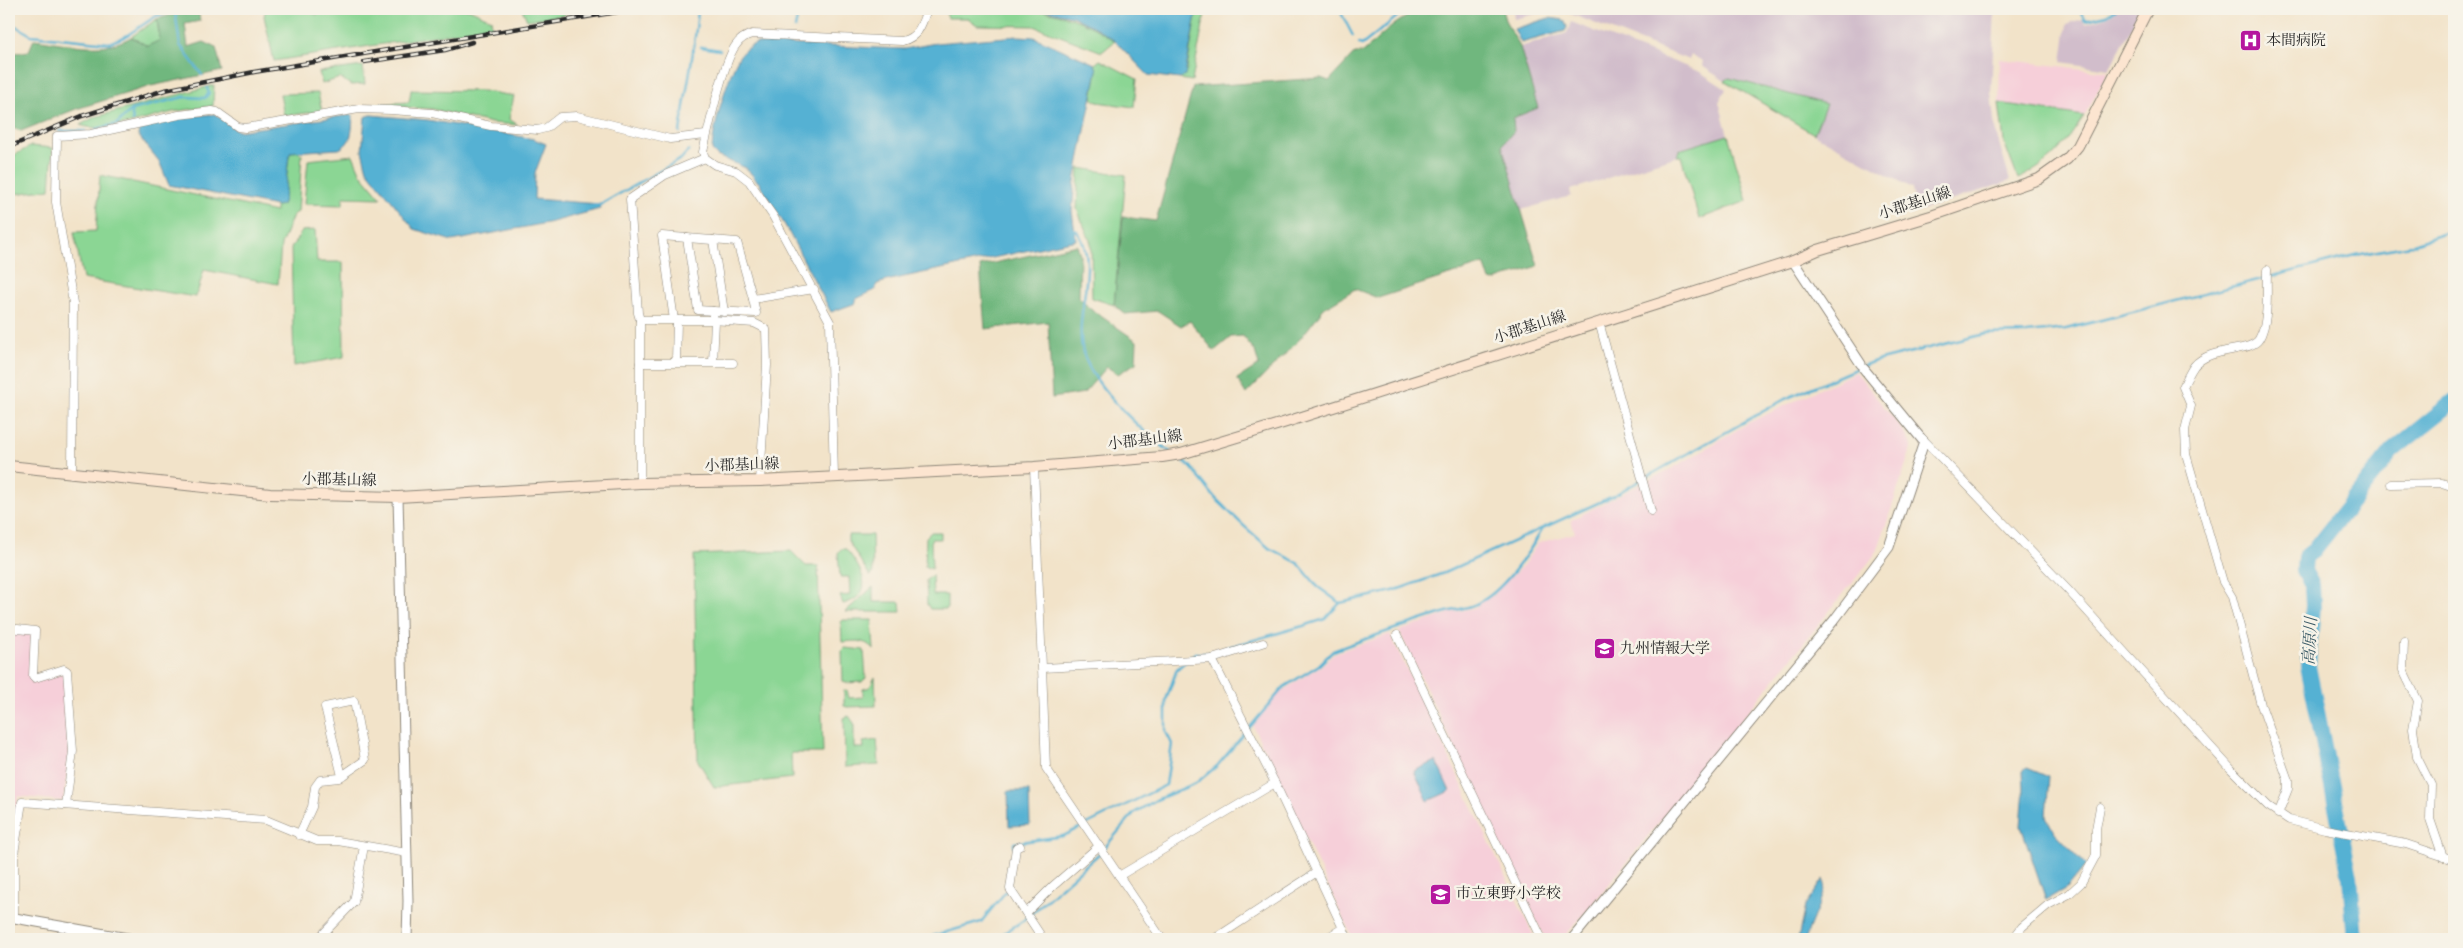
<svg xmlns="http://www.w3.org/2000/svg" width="2463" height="948" font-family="Vollkorn,'Noto Serif JP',serif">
  <rect width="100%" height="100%" fill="#f7f3e8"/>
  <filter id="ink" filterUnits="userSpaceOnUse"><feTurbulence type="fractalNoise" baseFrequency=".02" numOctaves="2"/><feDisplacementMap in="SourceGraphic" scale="10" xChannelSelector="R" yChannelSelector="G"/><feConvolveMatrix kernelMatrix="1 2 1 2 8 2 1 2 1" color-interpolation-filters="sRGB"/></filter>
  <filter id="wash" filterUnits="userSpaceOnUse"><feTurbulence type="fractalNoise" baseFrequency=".0096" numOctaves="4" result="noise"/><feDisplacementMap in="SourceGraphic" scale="20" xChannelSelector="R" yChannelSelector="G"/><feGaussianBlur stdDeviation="1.12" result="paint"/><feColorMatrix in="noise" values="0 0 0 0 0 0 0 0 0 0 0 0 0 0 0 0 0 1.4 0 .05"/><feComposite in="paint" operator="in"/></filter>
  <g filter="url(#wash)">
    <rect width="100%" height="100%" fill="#f2e3c9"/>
    <g fill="#f6cfd9">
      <path d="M2000 59 2108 72 2084 116 1999 103Z"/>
      <path d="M1856 372 1904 432 1912 446 1877 552 1592 905 1562 939H1545L1399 631 1450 613 1474 608 1494 595 1524 564 1538 543 1575 533 1571 520 1680 464 1750 422Z"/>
      <path d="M9 630H13L16 633H32L30 678 34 682 65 672 70 751 63 801 18 796 10 853 9 907Z"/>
      <path d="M1390 634 1446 751 1535 939H1353L1253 726 1282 691 1321 666 1335 653Z"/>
    </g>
    <g fill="#d1bdcb">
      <path d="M1513 9H1995L1991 93 1995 129 2010 181 1923 210 1915 205 1912 188 1814 134 1826 104 1730 78 1725 81 1702 66 1703 61 1691 55 1689 60 1563 11 1552 10 1514 19Z"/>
      <path d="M2119 9H2142L2109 69 2062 62 2067 24 2082 19 2086 23 2107 17Z"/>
      <path d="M1571 22 1700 72 1726 89 1719 102 1728 135 1679 150 1677 156 1570 190 1571 196 1521 210 1502 144 1514 131 1513 118 1538 108 1520 47 1567 33Z"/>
    </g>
    <g fill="#8bd694" stroke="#5b8060">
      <path d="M266 9H303L317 15 319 9H469L491 19 492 27 274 61 264 16Z"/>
      <path d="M522 9H565V15L527 20Z"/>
      <path d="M944 9C1011 9 1057 0 1115 41L1102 52 1034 26 977 25 968 18H948Z"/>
      <path d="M1197 9H1206L1192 81 1180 79 1187 69Z"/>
      <path d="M157 19 160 41 147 46 131 37Z"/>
      <path d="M1100 60 1137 79 1134 107 1097 102 1092 98 1097 70 1095 64Z"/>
      <path d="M363 66 365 84 351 85 340 78 322 84 319 72Z"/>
      <path d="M1729 78 1826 104 1814 134 1725 81Z"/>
      <path d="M214 85 213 106C201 108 190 109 178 111 152 116 105 135 80 125L95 117Z"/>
      <path d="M411 90 484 91 514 96 509 119 518 125 491 123 432 109 370 105 409 102Z"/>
      <path d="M318 93 322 111 284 116 280 94Z"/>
      <path d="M1999 103 2084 116C2065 145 2050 164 2018 179L2004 142Z"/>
      <path d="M1728 135 1747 201 1699 219 1681 156H1677L1679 150Z"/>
      <path d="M31 146 53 148 50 189 15 194 11 211 9 210V158Z"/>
      <path d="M291 151H297L302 155 298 212 293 215 281 245 278 284 204 270 196 297 83 279 74 232 96 231 100 175 276 212V206L282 205 284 199 289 156Z"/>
      <path d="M353 155 361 174 381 198 343 197V205L304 204 308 160Z"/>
      <path d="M1079 168 1126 175 1114 305 1092 298 1091 243 1077 209Z"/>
      <path d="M315 230 317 262H343L344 357 294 366 291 248 302 231Z"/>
      <path d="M931 532H941V539H931L932 569 925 567 926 537Z"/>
      <path d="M848 535H872L873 574 870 576 848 541Z"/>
      <path d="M841 549H846C860 567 879 594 843 604L840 596 850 595 849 577H840L838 553Z"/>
      <path d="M791 551 806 566H818L823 753H791L792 778 714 787 698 761 694 555Z"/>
      <path d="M932 575 933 595H947V609H930L927 604 926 580Z"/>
      <path d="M873 587V602H900L901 612H845Z"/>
      <path d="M843 620H872L874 650C865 639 856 641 842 642L841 622Z"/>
      <path d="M845 648 864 650 866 678 862 682 845 683 843 681 842 651Z"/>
      <path d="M875 677 876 706 847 707 844 706V691L847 690 849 698 863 697V689L870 687Z"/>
      <path d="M849 716 854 723V748H864L863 742 877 740 879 765 845 767 844 718Z"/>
    </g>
    <g fill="#70b77e" stroke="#4e7154">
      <path d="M192 9H198L200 21 185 24 188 47 204 42 216 48 222 71 151 86 76 109 21 131 9 127V78L15 53 29 51 34 39C65 43 103 54 131 37L148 46 160 40 157 19Z"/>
      <path d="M1427 9H1502L1505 20 1520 47 1538 108 1513 118 1514 131 1502 145 1538 266 1494 281 1490 280 1484 264 1378 298 1355 289 1324 308 1300 339 1246 394 1237 379 1259 365 1255 351 1243 336 1231 337 1214 351 1190 321 1181 326 1158 311 1125 314 1114 305 1123 217 1156 221 1193 87 1321 78 1329 81 1355 53H1362C1382 35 1400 15 1427 9Z"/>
      <path d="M1077 245 1080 254 1079 297 1089 308 1137 341 1136 363 1118 374 1107 367 1084 393 1052 398 1048 322 985 329 980 266Z"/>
    </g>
    <g fill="#55b1d3" stroke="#406e7f">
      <path d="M1041 9H1197L1185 75 1180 79 1148 75 1115 41 1098 29 1072 16Z"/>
      <path d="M1549 18 1564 20 1567 27 1565 31 1521 43 1514 29Z"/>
      <path d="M1018 36 1034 37 1095 64 1097 70 1075 181 1072 211 1076 240 890 280 877 284 875 290 856 299V303L831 312 786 227 760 184 746 168 717 156 712 151C712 130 728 75 739 57 743 50 750 46 757 43L904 49 936 43Z"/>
      <path d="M215 114 238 131 350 115 353 116C352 129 353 143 339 149L291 152 289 156 284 199 282 205 276 206 169 185 159 161 138 135 140 126 183 117Z"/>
      <path d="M371 115 428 120 534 139 546 144 535 173 534 199 600 204V209L552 222 452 241 414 229 367 170 362 151 365 117Z"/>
      <path d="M1436 761 1450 791 1428 801 1414 771Z"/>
      <path d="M2027 768 2049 777 2046 816 2053 830 2086 865 2068 887 2046 900 2021 826 2024 789 2023 771Z"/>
      <path d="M1008 791H1029L1030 825 1009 826Z"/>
      <path d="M1824 879C1829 889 1808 925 1806 939H1798L1805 906Z"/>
    </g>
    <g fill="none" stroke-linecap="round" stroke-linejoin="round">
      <g stroke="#55b1d3" stroke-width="2.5">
        <path d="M1339 9 1353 36"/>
        <path d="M2079 9 2085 20 2107 15 2116 9"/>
        <path d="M175 11 180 45 202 75"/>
        <path d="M9 22 31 35 109 43 126 36 156 16 183 9"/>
        <path d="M795 28 799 9"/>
        <path d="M1359 44 1362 45 1403 12 1415 9"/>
        <path d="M701 47 720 50"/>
        <path d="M133 121 131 110 184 97 205 98 209 93 207 88"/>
        <path d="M96 129 117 124 131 110"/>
        <path d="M59 131H85"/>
        <path d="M680 132C686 90 695 50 698 9"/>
        <path d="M598 206 681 159 689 150"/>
        <path d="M1073 230 1077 231C1102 266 1071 316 1084 355 1095 389 1142 431 1170 452"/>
        <path d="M1179 458 1191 467 1215 498 1244 526 1269 548 1298 563 1318 587 1340 603"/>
        <path d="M1191 657 1195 653 1214 654 1229 647 1303 626 1325 619 1340 603 1393 591 1444 573 1611 497 1785 399 1872 362 1985 334 2027 333 2066 329 2356 255 2411 245 2454 230"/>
        <path d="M1014 847V843L1063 836 1166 785 1172 744 1166 732V700L1177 669 1185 662"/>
        <path d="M933 936 981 922 1007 890"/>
        <path d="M995 939 1024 920 1101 852 1134 813 1156 800 1196 783 1217 766 1284 687 1319 665 1333 651C1369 637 1406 625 1443 613 1453 610 1466 609 1476 604 1502 593 1528 554 1542 530"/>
      </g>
      <path stroke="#55b1d3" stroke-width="16" d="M2355 939 2350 877 2308 666 2313 606 2312 585 2304 571 2305 557 2314 550 2392 451 2454 401"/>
    </g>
  </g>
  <g filter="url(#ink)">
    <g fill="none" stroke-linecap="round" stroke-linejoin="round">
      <defs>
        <g id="minor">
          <path d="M687 238 698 310 713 311"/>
          <path d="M713 240 724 312"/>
          <path d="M2267 270C2266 291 2270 320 2259 339 2251 353 2211 346 2194 366 2190 372 2186 380 2183 387L2191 406 2185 430 2186 454 2223 582 2232 597 2261 705 2288 780V789L2278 814"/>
          <path d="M640 320H713V311L756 313 753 299 814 289"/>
          <path d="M674 320 662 236 737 242 753 299"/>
          <path d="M713 320 754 323 766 329 767 365 760 481"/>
          <path d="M1599 322 1651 511"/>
          <path d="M676 362 677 320"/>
          <path d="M713 362 715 321"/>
          <path d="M640 363H733"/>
          <path d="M1922 438 2067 589 2231 769 2268 806 2289 820 2325 829 2406 844 2454 860"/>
          <path d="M1034 467 1046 768 1162 939"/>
          <path d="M72 474 73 303 56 202 57 136 91 134 179 115 212 111 217 112 238 127 245 128 359 109 391 110 432 113 491 126 538 130 546 128 560 117 577 116 670 139 706 135"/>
          <path d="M834 477 830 322 773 216 749 181 736 171 715 165 705 158 703 152C708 130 724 60 736 45 740 39 745 36 752 34L902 41C919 37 922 24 927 9"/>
          <path d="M640 483V320L638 313 630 199 665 175 705 158"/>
          <path d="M2391 484 2442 483 2454 487"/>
          <path d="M9 628 35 631 33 676 35 678 64 669 67 671 73 751 66 805"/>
          <path d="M1397 635 1542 939"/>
          <path d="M2404 641 2403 670 2418 701 2413 729 2417 757 2431 785 2430 819 2443 857"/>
          <path d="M1212 659 1275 783 1348 939"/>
          <path d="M1043 668 1212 659 1263 643"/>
          <path d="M299 835 312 807 315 787 320 780 339 778 365 760 354 701 325 707 342 776"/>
          <path d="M1020 846 1016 848 1010 889 1043 939"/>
          <path d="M1119 876 1275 783"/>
          <path d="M1026 913 1053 886 1099 846"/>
          <path d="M14 917V854L22 802 266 820 317 841H338L407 853"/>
          <path d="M69 939 72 927"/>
          <path d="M318 939 354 902 364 846"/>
          <path d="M1214 939 1317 872"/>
          <path d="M1325 939 1343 928"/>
          <path d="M2013 939 2022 927 2048 905 2069 894 2081 883 2096 855V829L2100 807"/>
        </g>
        <g id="tertiary">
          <path d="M1793 261 1861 364"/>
          <path d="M398 497 408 901 407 939"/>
          <path d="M9 917 133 939"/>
          <path d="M1572 939 1835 619 1889 547 1924 442 1864 369"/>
        </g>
        <path id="secondary" d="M9 466 270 494 398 497 640 483 760 481 1034 467 1162 457 1181 454 1283 423 1793 261 1818 250 1934 215 2039 179 2067 159 2078 146 2148 9"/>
      </defs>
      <use href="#minor" stroke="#8e877a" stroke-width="9"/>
      <use href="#tertiary" stroke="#8e877a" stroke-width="11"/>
      <use href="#secondary" stroke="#8e877a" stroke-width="12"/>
      <use href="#minor" stroke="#fff" stroke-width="8"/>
      <use href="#tertiary" stroke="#fff" stroke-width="9"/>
      <use href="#secondary" stroke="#fce5d0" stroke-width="10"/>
      <defs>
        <g id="rail">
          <path d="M364 62 445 50 472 42"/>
          <path d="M9 147 82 116 165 90 254 72 635 9"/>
        </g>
      </defs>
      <use href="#rail" stroke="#2b2b2b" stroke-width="4.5"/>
      <use href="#rail" stroke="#f7f3e8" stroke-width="2.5" stroke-dasharray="8" stroke-linecap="butt"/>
    </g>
  </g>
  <defs>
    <symbol id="hospital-square" viewBox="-11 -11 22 22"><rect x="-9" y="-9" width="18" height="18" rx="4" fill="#b5179e" stroke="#f7f3e8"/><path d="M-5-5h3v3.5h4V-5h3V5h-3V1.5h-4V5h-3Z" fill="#fff"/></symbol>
    <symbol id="school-square" viewBox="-11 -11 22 22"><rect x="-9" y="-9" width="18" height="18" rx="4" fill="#b5179e" stroke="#f7f3e8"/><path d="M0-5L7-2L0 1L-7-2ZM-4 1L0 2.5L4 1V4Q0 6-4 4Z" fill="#fff"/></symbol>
  </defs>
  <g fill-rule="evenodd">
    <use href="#hospital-square" x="2238" y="28" width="25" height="25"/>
    <use href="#school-square" x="1592" y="636" width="25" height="25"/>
    <use href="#school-square" x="1428" y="882" width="25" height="25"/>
  </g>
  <g text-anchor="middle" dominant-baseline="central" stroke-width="5" stroke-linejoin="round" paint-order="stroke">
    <g font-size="15" fill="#2b2b2b" stroke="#f7f3e8" text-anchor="start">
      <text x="2266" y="41">本間病院</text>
      <text x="1620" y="649">九州情報大学</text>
      <text x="1456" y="894">市立東野小学校</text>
    </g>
    <g font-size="15" fill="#2b2b2b" stroke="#f7f3e8">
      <text transform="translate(1915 204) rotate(-18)">小郡基山線</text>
      <text transform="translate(1530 328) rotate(-18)">小郡基山線</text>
      <text transform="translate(1145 441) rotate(-7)">小郡基山線</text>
      <text transform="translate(742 466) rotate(-2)">小郡基山線</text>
      <text transform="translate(339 481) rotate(1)">小郡基山線</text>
    </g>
    <g font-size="16" font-style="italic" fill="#3a5a66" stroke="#f7f3e8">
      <text transform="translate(2311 641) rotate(-87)">高原川</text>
    </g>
  </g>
  <rect width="2463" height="948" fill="none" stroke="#f7f3e8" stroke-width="30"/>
</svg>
